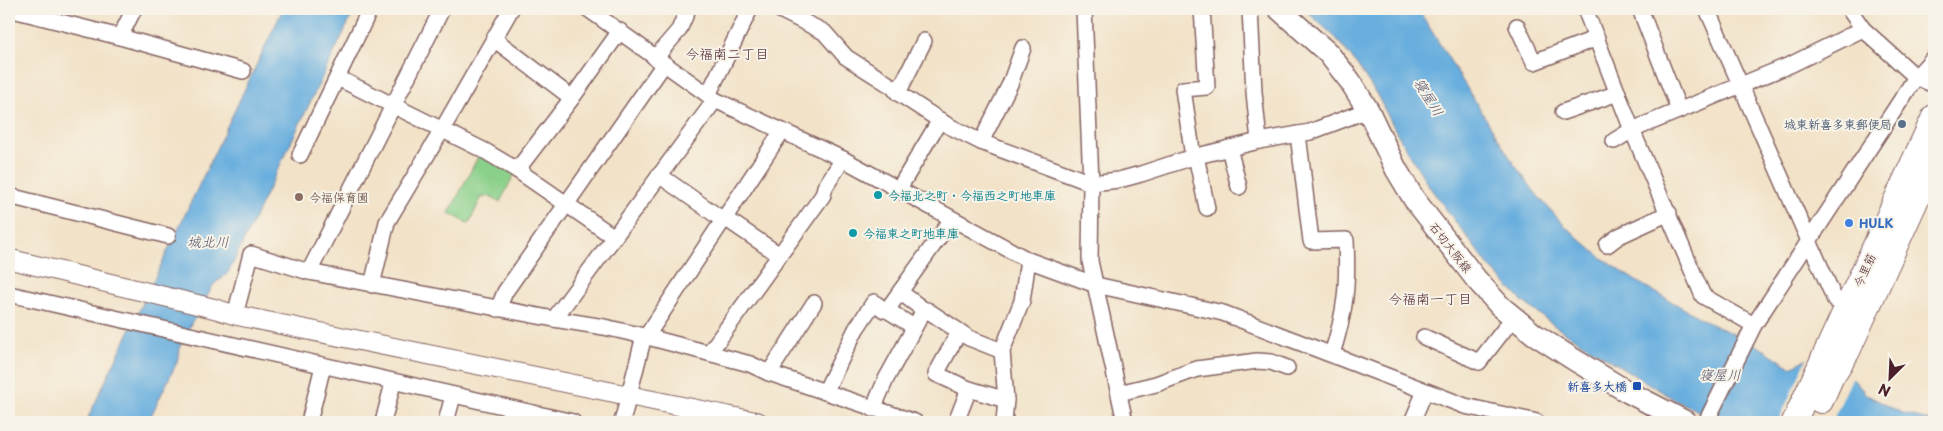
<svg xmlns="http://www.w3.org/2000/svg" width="1943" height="431" font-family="'Playpen Sans','Klee One',sans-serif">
  <rect width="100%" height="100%" fill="#f7f3e8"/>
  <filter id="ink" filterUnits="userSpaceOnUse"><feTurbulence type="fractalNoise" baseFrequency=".02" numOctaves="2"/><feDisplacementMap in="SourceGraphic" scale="10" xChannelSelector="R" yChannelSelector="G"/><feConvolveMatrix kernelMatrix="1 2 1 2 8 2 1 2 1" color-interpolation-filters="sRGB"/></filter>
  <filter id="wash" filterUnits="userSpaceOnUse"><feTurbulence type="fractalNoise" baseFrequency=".0096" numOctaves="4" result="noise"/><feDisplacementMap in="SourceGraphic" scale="20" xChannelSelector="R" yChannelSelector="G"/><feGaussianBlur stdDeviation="1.12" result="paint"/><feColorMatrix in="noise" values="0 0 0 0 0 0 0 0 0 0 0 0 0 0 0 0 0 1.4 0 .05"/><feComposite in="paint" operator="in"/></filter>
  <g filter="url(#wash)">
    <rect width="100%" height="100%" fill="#f2e2c7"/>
    <path fill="#8bd08a" stroke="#6a785a" d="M480 153 515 173 500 202 490 196 481 198 469 224 449 213Z"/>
    <g fill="#68aede" stroke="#596684">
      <path d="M283 9H355L233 263 228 273 213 285 197 316 192 322 181 344 177 362 148 422H86Z"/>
      <path d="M1304 9H1418L1514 164 1537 195 1566 227 1599 256 1636 281 1709 323 1753 343 1791 367 1809 358 1851 377 1867 395 1900 412 1934 422H1721L1677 401 1556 327 1521 300 1488 265 1428 185 1398 135 1377 95 1358 66 1336 38Z"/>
    </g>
    <path fill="#f2e2c7" d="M1811 355 1853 376 1832 422H1778L1808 356Z"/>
  </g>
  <g filter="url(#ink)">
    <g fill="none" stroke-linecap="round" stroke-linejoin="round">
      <defs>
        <g id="minor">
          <path d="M9 9 120 37 243 71"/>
          <path d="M588 9 715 100 843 159 1028 260 1096 285 1223 313 1465 406 1537 422"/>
          <path d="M778 9 824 32 846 57 893 87 898 93 947 125 981 142 1091 183 1119 180 1141 174 1193 157 1259 141 1310 132 1368 110"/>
          <path d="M1084 9 1091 183 1090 261 1125 422"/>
          <path d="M1250 9 1254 92 1259 141"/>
          <path d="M1585 9 1632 130 1703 296 1754 325"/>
          <path d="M1640 9 1679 110"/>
          <path d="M1707 9 1835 300"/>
          <path d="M1849 9 1863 29 1916 77 1934 85"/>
          <path d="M1517 26 1534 62 1597 38"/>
          <path d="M120 37 134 9"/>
          <path d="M494 39 572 98"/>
          <path d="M655 58 679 30 688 9"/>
          <path d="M338 78 485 151 517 170 614 237"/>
          <path d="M898 93 924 41"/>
          <path d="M708 95 750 9"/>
          <path d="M1563 112 1618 93"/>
          <path d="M1298 134 1311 241 1346 240C1348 286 1346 310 1332 354"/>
          <path d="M1614 141 1632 130 1792 64 1863 29"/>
          <path d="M981 142 1010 84 1023 48"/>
          <path d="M1229 148 1239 187"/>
          <path d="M300 155 370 9"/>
          <path d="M1196 156 1207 208"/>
          <path d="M1193 157 1183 89 1207 87 1202 9"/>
          <path d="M517 170 572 98 620 31"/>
          <path d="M659 175 723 220"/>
          <path d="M898 190 940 120"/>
          <path d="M9 196 168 236"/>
          <path d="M725 218 778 254"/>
          <path d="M1607 245 1619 236 1669 213"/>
          <path d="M309 272 442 9"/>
          <path d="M372 285 387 222 442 130 511 9"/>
          <path d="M900 292 924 310H927L969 338 1002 351"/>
          <path d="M9 294 573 422"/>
          <path d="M498 309 505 292 664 64"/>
          <path d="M887 310 914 327"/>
          <path d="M235 315 251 254 309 272 554 319 604 327 644 336 750 364 769 373 915 422"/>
          <path d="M554 319 715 100"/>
          <path d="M959 332 936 374 969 389 1006 400"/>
          <path d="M646 337 782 131"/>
          <path d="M1424 337 1479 362 1513 318"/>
          <path d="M709 353 823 195 825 187 843 159"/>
          <path d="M769 373 814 303"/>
          <path d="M825 392 856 329 874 302 884 310H887L952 219"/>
          <path d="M1119 393 1156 384 1197 369 1257 361 1271 362 1287 368"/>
          <path d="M873 409 886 379 924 310"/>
          <path d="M309 422 323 366"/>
          <path d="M383 422 393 383"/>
          <path d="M446 422 453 396"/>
          <path d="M622 422 644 336"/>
          <path d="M956 422 969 389"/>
          <path d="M1004 422 1006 400 1002 351 1022 301 1028 260"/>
          <path d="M1412 422 1425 391"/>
          <path d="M1706 422 1754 325 1916 77 1934 57"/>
        </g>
        <path id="tertiary" d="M9 259 216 309 235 315 758 422"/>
        <path id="secondary" d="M1279 9 1328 53 1350 81 1368 110 1396 169 1414 199 1476 279 1500 306 1534 334 1573 359 1628 392 1686 422"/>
        <g id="primary">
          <path d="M1821 401 1831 378 1848 351 1934 161"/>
          <path d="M1794 422 1934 117"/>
        </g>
      </defs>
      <use href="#minor" stroke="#856362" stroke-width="18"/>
      <use href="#tertiary" stroke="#856362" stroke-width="21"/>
      <use href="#secondary" stroke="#856362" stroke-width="24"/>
      <use href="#primary" stroke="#856362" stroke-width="26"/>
      <use href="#minor" stroke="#fff" stroke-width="15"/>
      <use href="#tertiary" stroke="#fff" stroke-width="19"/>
      <use href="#secondary" stroke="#fff" stroke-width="21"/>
      <use href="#primary" stroke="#fff" stroke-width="24"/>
    </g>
  </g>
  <circle fill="#5c6f8a" stroke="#f7f3e8" stroke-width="2" cx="1902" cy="124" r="5"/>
  <g fill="#0f9aa8" stroke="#f7f3e8" stroke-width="2">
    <circle cx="878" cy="195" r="5"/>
    <circle cx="853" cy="233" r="5"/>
  </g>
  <circle fill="#8d6e63" stroke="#f7f3e8" stroke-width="2" cx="299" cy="197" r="5"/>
  <circle fill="#3f7fe0" stroke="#f7f3e8" stroke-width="2" cx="1849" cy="223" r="5"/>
  <rect fill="#1a4fb4" stroke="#f7f3e8" stroke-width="2" x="1632" y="381" width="10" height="10" rx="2.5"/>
  <g text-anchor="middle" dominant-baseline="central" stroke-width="4" stroke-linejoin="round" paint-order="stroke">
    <g font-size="12" font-weight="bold" fill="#4e5e75" stroke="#f7f3e8" text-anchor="end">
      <text x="1892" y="124">城東新喜多東郵便局</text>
    </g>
    <g font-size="12" font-weight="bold" fill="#0d838f" stroke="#f7f3e8" text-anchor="start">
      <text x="888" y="195">今福北之町・今福西之町地車庫</text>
      <text x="863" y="233">今福東之町地車庫</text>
    </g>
    <g font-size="12" font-weight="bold" fill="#785e54" stroke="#f7f3e8" text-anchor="start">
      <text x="309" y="197">今福保育園</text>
    </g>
    <g font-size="12" font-weight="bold" fill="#366cbe" stroke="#f7f3e8" text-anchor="start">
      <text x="1859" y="223">HULK</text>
    </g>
    <g font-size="12" fill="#4a1f2b" stroke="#f7f3e8">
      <text transform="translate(1451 247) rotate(52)">石切大阪線</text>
      <text transform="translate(1864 270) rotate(-65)">今里筋</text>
    </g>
    <g font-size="12" font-weight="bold" fill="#164399" stroke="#f7f3e8" text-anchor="end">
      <text x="1627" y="386">新喜多大橋</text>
    </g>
    <g font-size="14" fill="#4a1f2b" stroke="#f7f3e8">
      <text x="727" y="53">今福南二丁目</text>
      <text x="1430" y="298">今福南一丁目</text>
    </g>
    <g font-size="14" font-style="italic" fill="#54516a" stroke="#f7f3e8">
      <text transform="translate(1429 97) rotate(58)">寝屋川</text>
      <text x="208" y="241">城北川</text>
      <text x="1720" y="374">寝屋川</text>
    </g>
  </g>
  <rect width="1943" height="431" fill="none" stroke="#f7f3e8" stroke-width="30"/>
  <g transform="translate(1890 378) rotate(204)" stroke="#f7f3e8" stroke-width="4" paint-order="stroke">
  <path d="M0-4L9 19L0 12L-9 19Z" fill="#4a1f2b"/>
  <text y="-8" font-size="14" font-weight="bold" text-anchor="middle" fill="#4a1f2b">N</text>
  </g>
</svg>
